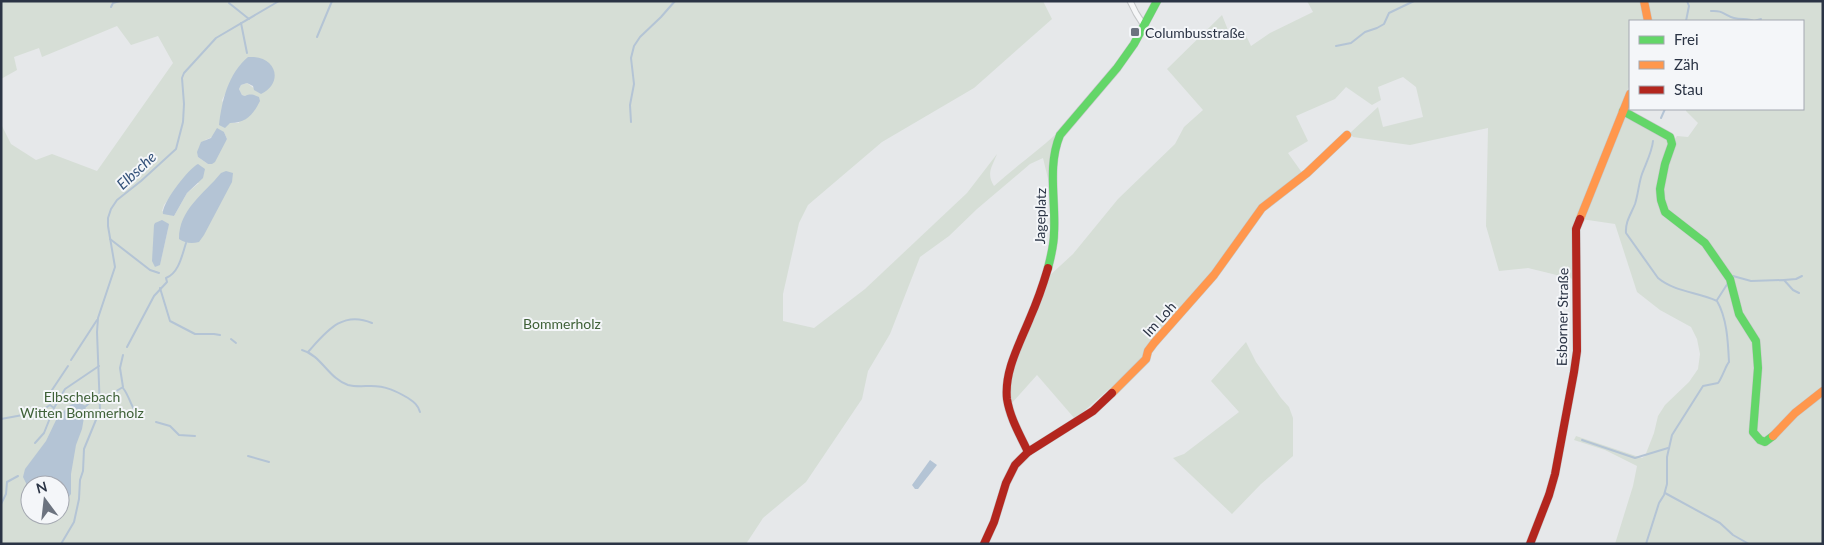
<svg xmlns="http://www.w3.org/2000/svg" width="1824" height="545" font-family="Lato,sans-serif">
  <rect width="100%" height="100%" fill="#e6e8ea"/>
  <g fill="#d6ded6" fill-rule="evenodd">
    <path d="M1 1H1043L1052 19 974 88 882 142 808 205 799 223 783 294V321L814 328 865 289 967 193 997 154C992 167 986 173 994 186 1014 168 1035 153 1055 135L1052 152 1051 214 1049 183 1043 158 1030 164 977 209 949 236 920 257 890 334 868 371 862 399 806 482 763 518 746 544H1V124L11 144 36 160 52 154 97 171 173 63 158 36 131 45 117 26 42 57 39 48 14 57 17 70 1 79ZM241 64 261 94 247 83 241 85 239 89 242 95 245 96 239 123H230L222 100ZM224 132 227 139 208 164 198 157 205 140ZM182 181 199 183 187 193 174 216 162 211 164 205ZM154 225 168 229 160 264 155 267ZM30 485H60V515H30Z"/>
    <path d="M1307 1H1641L1644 21H1630V84L1573 229V279L1528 268 1499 271 1486 226 1488 128 1410 145 1353 137 1350 133 1378 107 1383 127 1423 117 1416 87 1403 77 1378 87 1381 100 1372 105 1346 87 1335 99 1296 116 1308 141 1288 153 1303 174 1280 190 1142 360 1075 419 1037 375 1011 404V374L1048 277 1073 254 1118 199 1175 144 1184 127 1203 110 1167 69 1222 15 1230 35 1243 29 1251 46 1270 33 1313 12Z"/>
    <path d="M1647 1H1823V544H1615L1633 486 1637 466 1605 450 1574 440 1576 436 1642 458 1645 456 1654 433 1658 416 1665 405 1689 382 1698 369 1700 354 1697 339 1691 327 1660 310 1637 292 1615 224 1581 219 1625 114 1657 130 1670 145 1677 136 1688 137 1698 123 1686 111V109H1803V21H1650V13Z"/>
    <path d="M1246 342 1256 362 1281 398 1289 407 1293 418V456L1261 484 1232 514 1173 458 1184 454 1239 412 1211 381Z"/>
  </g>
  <g fill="#b4c4d5">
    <path d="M248 57C277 55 284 83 261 94L254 90 253 86 247 83 241 85 239 89 242 95 245 96C251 93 254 95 259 97L260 101C253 115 246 123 230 123L225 128 219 125C222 100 228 74 248 57Z"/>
    <path d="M217 128 224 132 227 139 215 162 212 164H208L198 157 197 152 201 142 211 138Z"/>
    <path d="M198 164 205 169 203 178 187 193 174 216 163 214C161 204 189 168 198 164Z"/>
    <path d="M226 171 233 173 232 182 204 235 199 242C191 244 185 243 179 239 179 209 204 194 221 173Z"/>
    <path d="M162 220 169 224 168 229 160 265 155 267 152 261 154 225 155 223Z"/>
    <path d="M78 402 86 406 82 429 76 445 71 474V494L68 498 60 503V485H30V491L23 477 25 469 46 441 57 418 70 405Z"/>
    <path d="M930 460 937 465 918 489H915L912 485Z"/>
  </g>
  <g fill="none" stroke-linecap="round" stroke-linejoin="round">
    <g stroke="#b4c4d5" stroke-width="2">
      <path d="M229 3 249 19"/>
      <path d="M111 7 113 3 120 1"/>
      <path d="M1711 11C1723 10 1724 15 1734 18 1741 20 1748 18 1754 21L1761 19"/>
      <path d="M1686 21 1689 6 1687 1"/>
      <path d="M241 23 247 53"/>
      <path d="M317 37 332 1"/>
      <path d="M1336 46 1351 43 1365 32 1377 28 1384 24 1389 13 1414 1"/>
      <path d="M1661 118 1665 109"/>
      <path d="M631 122 630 105 634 84 631 58 634 46 640 37 661 17 675 1"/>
      <path d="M110 239 150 270 159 273"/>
      <path d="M1733 276 1751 281 1784 280 1793 290 1799 293"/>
      <path d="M1784 280 1796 279 1802 276"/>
      <path d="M160 288 170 321 195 334H214L220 335"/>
      <path d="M1717 300 1728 283"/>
      <path d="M231 339 236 343"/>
      <path d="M127 347 154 296 167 282 166 278C179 273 182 255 186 243"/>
      <path d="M302 350C321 355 329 379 348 385 356 387 364 386 371 386 386 386 396 391 408 398 414 402 418 405 420 412"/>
      <path d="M308 352C326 332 342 310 372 323"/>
      <path d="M71 360 97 320"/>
      <path d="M123 388C131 398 131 412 143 418"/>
      <path d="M50 399 52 390 68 366"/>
      <path d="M100 401 123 387 120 368 123 355"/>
      <path d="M86 406 99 394"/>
      <path d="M1 419 39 412 50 405 54 408 65 389 99 366"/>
      <path d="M156 422 170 426 179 435 195 436"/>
      <path d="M1582 440 1635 458 1668 448"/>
      <path d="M35 443 44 433 54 408"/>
      <path d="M248 456 269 462"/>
      <path d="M1665 493 1720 523 1733 535 1749 544"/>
      <path d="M1 504 6 494 7 482 18 476"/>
      <path d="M61 544 74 522 79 499 80 480 83 471 84 449 100 410 97 332 98 318 115 267 108 226V218L111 209 117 200 141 181 176 149 183 122 184 104 182 78 184 73 216 38 279 1"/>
      <path d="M1646 544 1659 503 1664 495 1667 484V457L1672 435 1703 386 1718 383C1722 378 1726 365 1729 362 1728 342 1727 318 1717 301 1697 292 1675 292 1658 278L1626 233C1625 222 1631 214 1635 204 1638 195 1639 182 1642 174 1646 163 1652 152 1653 141"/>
    </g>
    <defs>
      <path id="street" d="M1130 1 1136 13 1143 24"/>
      <g id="fast">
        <path d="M1623 111 1670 137 1672 144 1665 164 1660 189 1661 200 1665 212 1705 243 1730 279 1739 314 1756 341 1758 368 1753 432 1760 440 1765 442 1773 436"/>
        <path d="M1048 268C1051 256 1054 245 1054 233 1056 200 1047 166 1060 135L1117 68 1134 44 1157 1"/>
      </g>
      <g id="slow">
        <path d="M1644 1 1648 21"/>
        <path d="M1580 219 1630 94"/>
        <path d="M1112 393 1146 359 1148 351 1154 343 1214 275 1262 208 1307 173 1347 135"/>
        <path d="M1773 436 1795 413 1823 391"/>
      </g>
      <g id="jam">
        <path d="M1028 452C1020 435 1010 418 1007 399 1004 371 1020 343 1030 318 1037 302 1043 285 1048 268"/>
        <path d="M984 544 994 522 1006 483 1015 465 1028 452 1093 411 1112 393"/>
        <path d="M1530 544 1549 495 1555 474 1574 372 1577 351 1576 229 1580 219"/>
      </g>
    </defs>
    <use href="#street" stroke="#c4c6c8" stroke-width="7"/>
    <use href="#fast" stroke="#c4c6c8" stroke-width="9"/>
    <use href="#slow" stroke="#c4c6c8" stroke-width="9"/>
    <use href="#jam" stroke="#c4c6c8" stroke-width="9"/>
    <use href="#street" stroke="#f5f6f7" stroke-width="5"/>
    <use href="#fast" stroke="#63d668" stroke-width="8"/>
    <use href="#slow" stroke="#ff974d" stroke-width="8"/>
    <use href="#jam" stroke="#b3261e" stroke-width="8"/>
  </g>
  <rect fill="#6c737f" stroke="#f4f6f9" stroke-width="2" x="1130" y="27" width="10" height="10" rx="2.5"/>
  <g text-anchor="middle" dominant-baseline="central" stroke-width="4" stroke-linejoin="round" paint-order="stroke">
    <g font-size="14" fill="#2b3445" stroke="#f4f6f9" text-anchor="start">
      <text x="1145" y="32">Columbusstraße</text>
    </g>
    <g font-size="14" fill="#2b3445" stroke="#f4f6f9">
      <text transform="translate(1040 216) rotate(-89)">Jageplatz</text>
      <text transform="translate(1562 317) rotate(-89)">Esborner Straße</text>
      <text transform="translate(1159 319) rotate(-48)">Im Loh</text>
    </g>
    <g font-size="14" fill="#3f6138" stroke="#f4f6f9">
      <text x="562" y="323">Bommerholz</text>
      <text x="82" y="396">Elbschebach<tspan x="82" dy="16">Witten Bommerholz</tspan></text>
    </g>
    <g font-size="15" font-style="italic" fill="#34527a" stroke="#f4f6f9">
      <text transform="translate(136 170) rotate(-43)">Elbsche</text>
    </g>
  </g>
  <rect width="1824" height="545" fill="none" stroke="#2b3445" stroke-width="5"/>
  <rect x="1629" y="20" width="175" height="90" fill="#f4f6f9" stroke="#a4a8b1"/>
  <rect x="1639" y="36" width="25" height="8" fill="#63d668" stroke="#a4a8b1"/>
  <text x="1674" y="45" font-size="15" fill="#2b3445">Frei</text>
  <rect x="1639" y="61" width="25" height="8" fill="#ff974d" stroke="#a4a8b1"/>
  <text x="1674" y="70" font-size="15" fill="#2b3445">Zäh</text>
  <rect x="1639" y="86" width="25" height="8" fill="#b3261e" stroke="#a4a8b1"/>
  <text x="1674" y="95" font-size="15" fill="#2b3445">Stau</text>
  <g transform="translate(45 500) rotate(345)"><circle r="24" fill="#f4f6f9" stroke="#a4a8b1"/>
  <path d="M0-4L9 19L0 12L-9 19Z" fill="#6c737f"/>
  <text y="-8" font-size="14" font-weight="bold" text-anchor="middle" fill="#2b3445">N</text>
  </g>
</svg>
